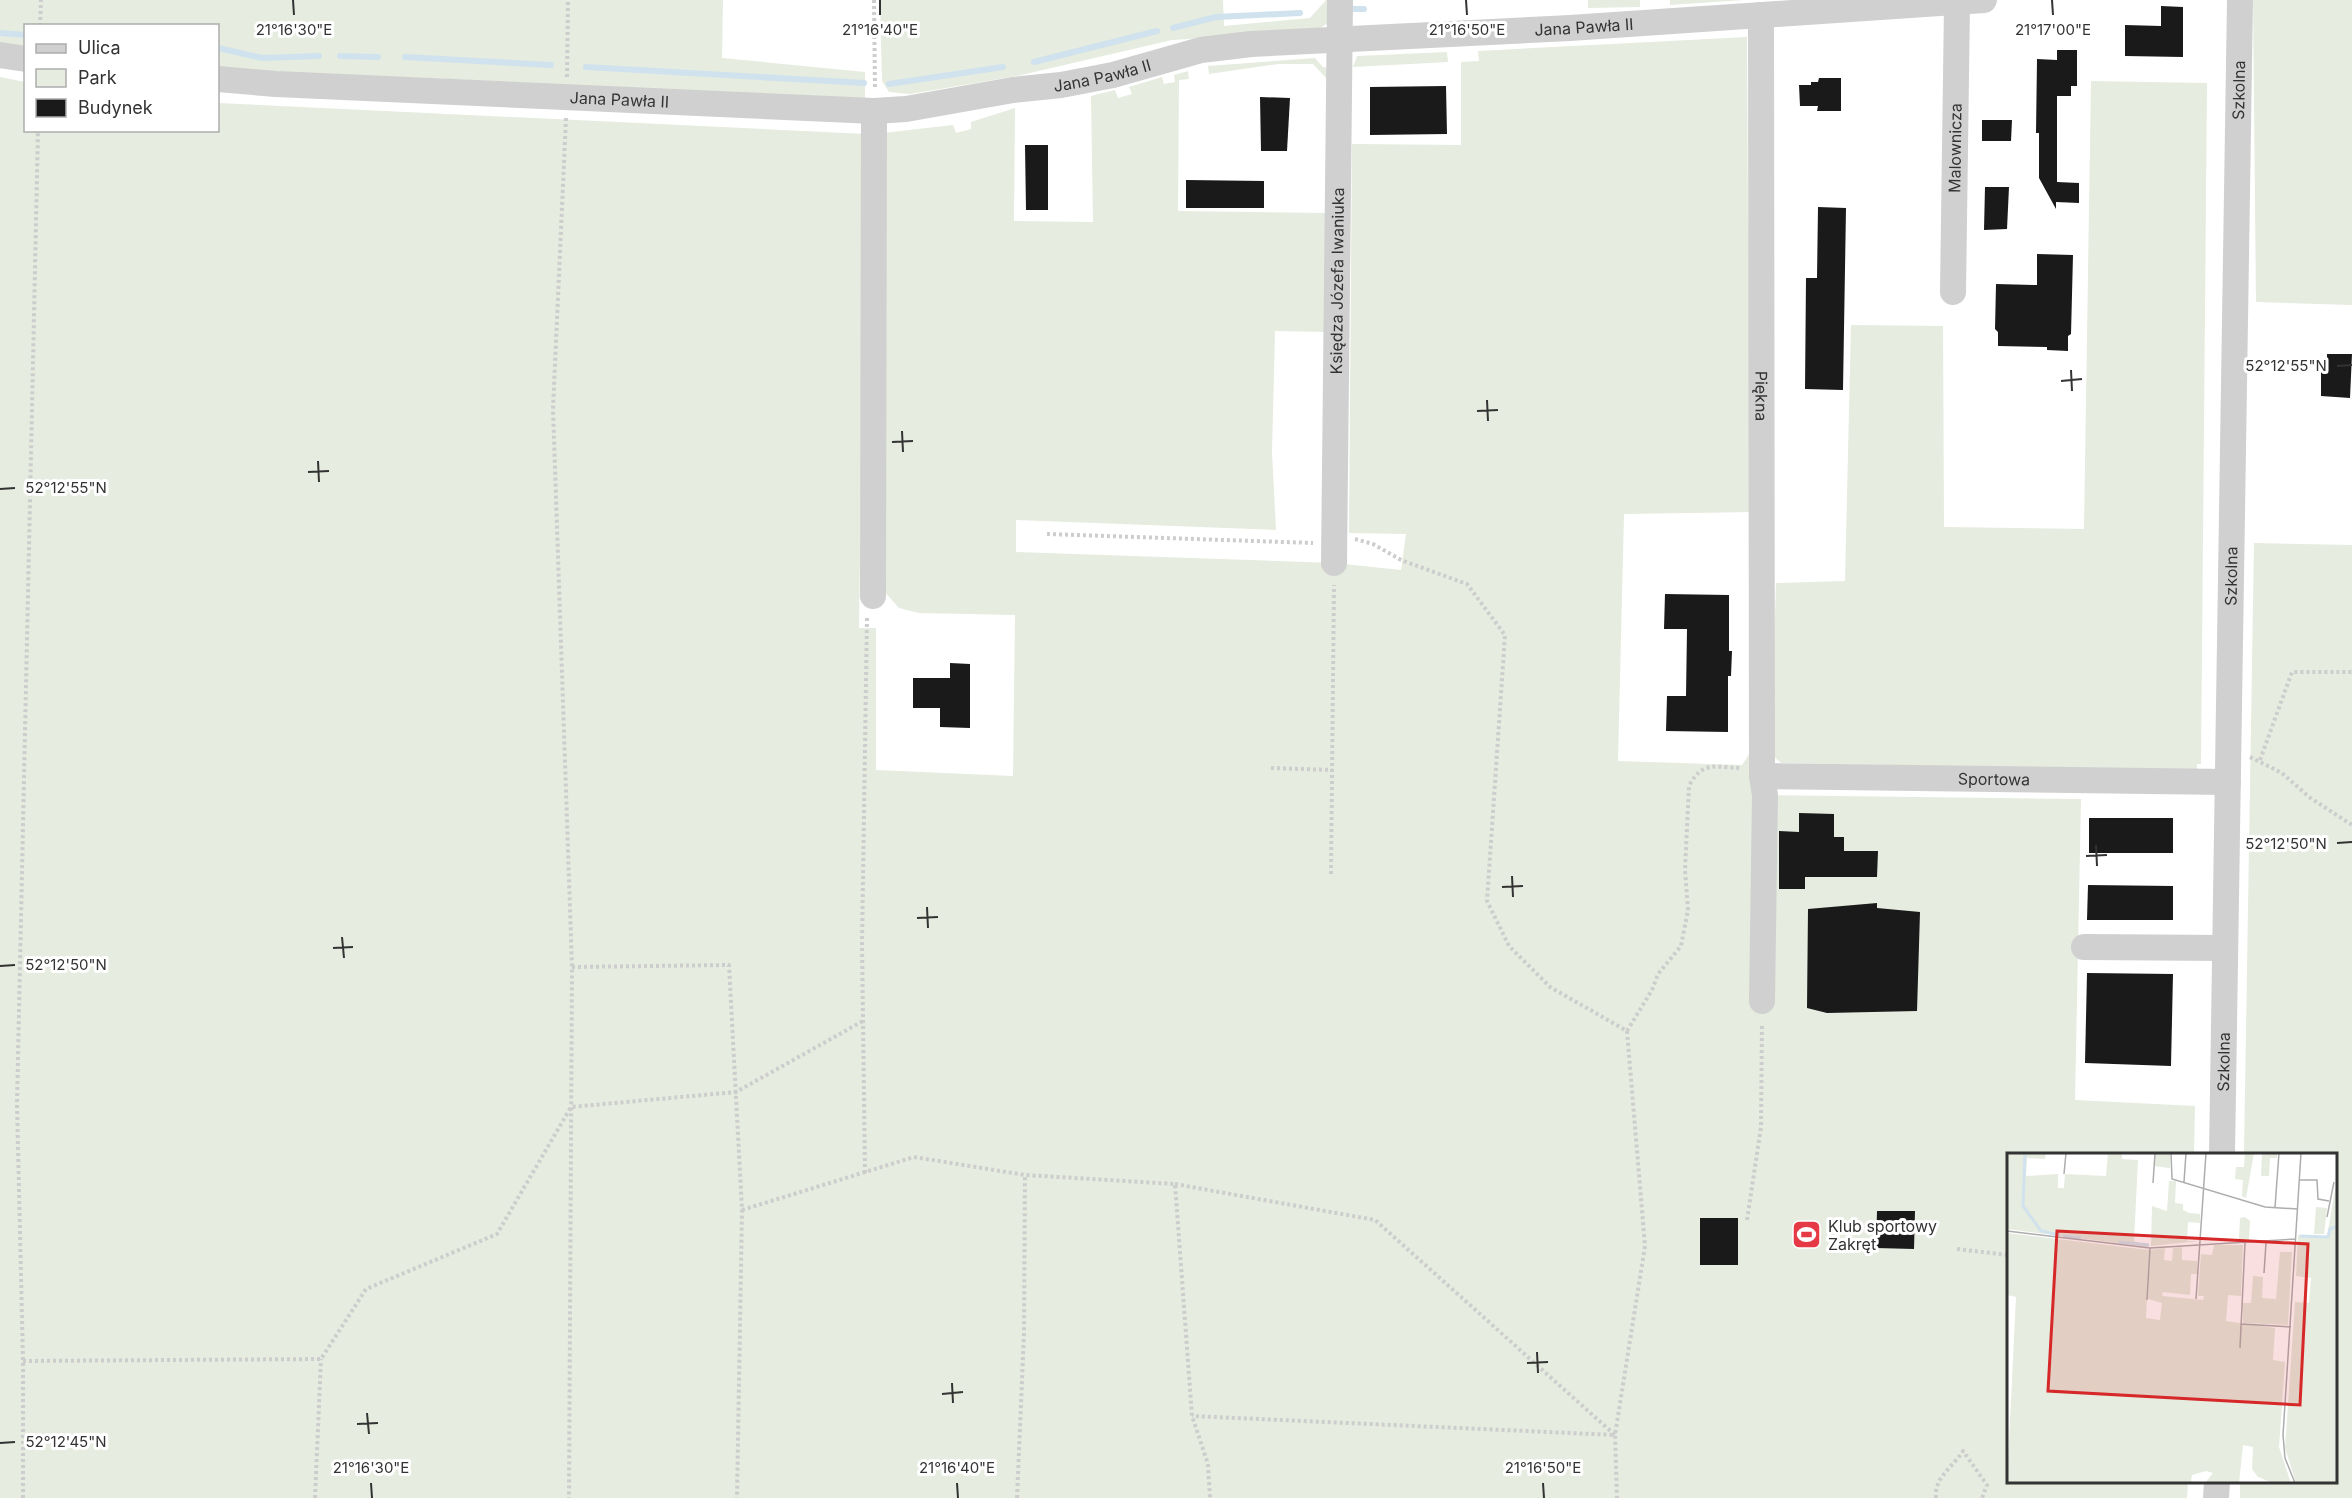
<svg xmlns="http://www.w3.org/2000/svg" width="2352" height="1498" font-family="Inter,sans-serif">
  <rect width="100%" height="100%" fill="#fff"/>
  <g fill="#e6ecdf">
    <path d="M0 0H723L722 58 865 72V100L429 78 218 70V26H26L25 48 0 44Z"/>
    <path d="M880 0H1223L1224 26 1310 18 1326 0H1329L1328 23 1316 31 1172 40 1017 76 910 94 889 92 882 81Z"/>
    <path d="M1588 0H1640V7L1588 8Z"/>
    <path d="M1670 0H1744L1670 5Z"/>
    <path d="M2253 0H2352V305L2256 302Z"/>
    <path d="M1747 37 1748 226 1755 267V512L1624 514 1618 761 1742 765 1750 753 1755 795 2081 799 2075 1100 2195 1106 2194 1154H2008V1482H2188L2187 1498H0V77L25 82 26 130H218V103L866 134 859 628H876V770L1013 776 1015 615 919 613 899 608 882 589 883 133 953 125 956 133 971 129V122L1015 108 1014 221 1093 222 1091 96 1115 90 1118 98 1132 94 1129 87 1162 77 1164 84 1175 82 1174 75 1188 71 1189 79 1179 80 1178 211 1326 213V332L1275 331 1272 452 1276 530 1016 520V552L1334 563 1401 570 1406 534 1349 533 1352 144 1461 145V62L1479 61 1478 51Z"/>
    <path d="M1447 52 1448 62 1353 67 1357 56Z"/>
    <path d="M1315 58 1323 67 1328 68 1327 79 1313 64H1278L1209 74 1208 66Z"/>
    <path d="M2091 81 2207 83 2201 764H2197V771L1781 763 1771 754 1776 583 1845 581 1851 325 1943 326 1944 527 2084 529Z"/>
    <path d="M2254 543 2352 545V1498H2240V1482H2336V1154H2244Z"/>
  </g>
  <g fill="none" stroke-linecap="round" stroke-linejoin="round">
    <g stroke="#cfe2ee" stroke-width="6">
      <path d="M1354 9H1364"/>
      <path d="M1173 28 1216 17 1300 13"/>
      <path d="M0 33 26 35"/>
      <path d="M218 48 262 58 319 56"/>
      <path d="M340 56 378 57"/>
      <path d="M405 57 551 65"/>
      <path d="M1034 62 1157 31"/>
      <path d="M586 67 864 83"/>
      <path d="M889 84 1003 67"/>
    </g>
  </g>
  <g fill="#1a1a1a">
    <path d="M2161 6 2183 7V57L2125 56V25L2161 26Z"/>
    <path d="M2057 50H2077V86H2071V96H2057V182L2079 183V203L2056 202V209L2039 178V133H2036L2037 59 2057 60Z"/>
    <path d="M1819 78H1841V111H1817L1818 106H1800L1799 85H1811V82H1818Z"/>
    <path d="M1446 86 1447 134 1370 135V87Z"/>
    <path d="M1260 97 1290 98 1287 151H1261Z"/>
    <path d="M1982 120H2012L2011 141H1982Z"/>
    <path d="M1025 145H1048V210H1026Z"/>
    <path d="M1186 180 1264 181V208H1186Z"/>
    <path d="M1985 187H2009L2007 229 1984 230Z"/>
    <path d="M1818 207 1846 208 1843 390 1805 389 1806 278H1817Z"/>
    <path d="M2037 254 2073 255 2071 334 2068 336V351L2047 350V347L1998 346V332L1995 329 1996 284 2037 285Z"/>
    <path d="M2327 354H2352L2350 398 2321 396V361H2327Z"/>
    <path d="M1665 594 1729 595V651H1732L1731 676H1728V732L1666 731 1667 696H1686L1687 629H1664Z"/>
    <path d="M950 663 970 664V728L940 727V708H913V678H950Z"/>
    <path d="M1799 813 1834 814V837H1844V851H1878L1877 877H1805V889H1779V831L1799 832Z"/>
    <rect x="2089" y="818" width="84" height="35"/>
    <path d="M2088 885 2173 886V920H2087Z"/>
    <path d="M1877 903V908L1920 912 1917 1011 1827 1013 1807 1008 1808 909Z"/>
    <path d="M2087 973 2173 974 2171 1066 2085 1063Z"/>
    <path d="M1877 1211H1915L1914 1249 1876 1248Z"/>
    <rect x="1700" y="1218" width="38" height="47"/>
  </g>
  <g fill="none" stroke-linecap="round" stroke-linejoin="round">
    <g stroke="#cdcdcd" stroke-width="4" stroke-dasharray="3 3" stroke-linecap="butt">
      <path d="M874 0 875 89"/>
      <path d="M40 26 41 0"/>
      <path d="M567 77 568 0"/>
      <path d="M566 118 553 409 572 967 569 1498"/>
      <path d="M1047 534 1313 543"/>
      <path d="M1355 539 1373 544 1401 560 1467 584 1505 635 1487 901 1509 946 1550 987 1627 1031 1645 1246 1615 1435 1617 1498"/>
      <path d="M2250 757 2282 773 2309 797 2352 825"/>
      <path d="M2260 760 2292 672H2352"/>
      <path d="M1271 768 1332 770"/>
      <path d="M1331 874 1334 585"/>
      <path d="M572 967 729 965 742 1210 737 1498"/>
      <path d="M1627 1031 1652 990 1658 974 1681 946 1688 910 1685 870 1689 786C1702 761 1714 767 1739 768"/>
      <path d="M865 1173 862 944 867 617"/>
      <path d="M1175 1184 1375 1220 1615 1435 1192 1416"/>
      <path d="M742 1210 914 1157 1025 1175 1175 1184 1192 1416 1208 1464 1210 1498"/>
      <path d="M1747 1220 1761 1127 1762 1023"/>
      <path d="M1957 1249 2008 1255"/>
      <path d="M23 1361 321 1359 366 1289 497 1234 571 1107 736 1092 863 1021"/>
      <path d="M23 1498V1361L17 1104 38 130"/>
      <path d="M315 1498 321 1359"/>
      <path d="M1017 1498 1024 1333 1025 1175"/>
      <path d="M1936 1498C1934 1477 1953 1467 1963 1451L1987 1485 1982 1498"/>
    </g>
    <g stroke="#d0d0d0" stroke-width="26">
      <path id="s1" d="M1761 15 1762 776 1765 795 1762 1001"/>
      <path d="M0 55 26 59"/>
      <path id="s2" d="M218 79 276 84 874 111 906 109 1013 90 1061 85 1113 75 1201 50 1251 44 1570 28 1984 0"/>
      <path id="s3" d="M1953 292 1957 4"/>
      <path id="s4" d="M1334 563 1340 0"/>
      <path d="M873 596 874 111"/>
      <path id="s5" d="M1762 776 2228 782"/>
      <path d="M2084 947 2225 948"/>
      <path id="s6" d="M2222 1154 2240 0"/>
      <path d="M2216 1498 2217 1482"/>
    </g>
  </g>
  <path fill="none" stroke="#333" stroke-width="2" d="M293 0 294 15M880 0V15M1466 0 1467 15M2052 0 2053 15M2337 366 2352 365M2071 370 2072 391M2061 381 2082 379M1487 400 1488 421M1477 411 1498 410M902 431 903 452M892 442 913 441M318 461 319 482M308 472 329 471M0 489 15 488M2337 843 2352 842M2096 845 2097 866M2086 856 2107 855M1512 876 1513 897M1502 887 1523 886M927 907 928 928M917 918 938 917M342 937 344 958M333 948 353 947M0 966 15 965M1537 1352 1538 1373M1527 1363 1548 1362M952 1383 953 1403M942 1394 963 1392M367 1413 369 1434M357 1424 378 1423M0 1443 15 1442M371 1483 372 1498M957 1483 958 1498M1543 1483 1544 1498"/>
  <defs>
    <symbol id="stadium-square" viewBox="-11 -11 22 22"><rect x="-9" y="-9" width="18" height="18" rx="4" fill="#e63946" stroke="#fff"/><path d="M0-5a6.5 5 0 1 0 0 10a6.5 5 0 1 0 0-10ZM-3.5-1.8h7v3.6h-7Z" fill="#fff"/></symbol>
  </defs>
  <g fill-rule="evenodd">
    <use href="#stadium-square" x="1790" y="1218" width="33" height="33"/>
  </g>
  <g text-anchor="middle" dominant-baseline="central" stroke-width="6" stroke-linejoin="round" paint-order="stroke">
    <g font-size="16" fill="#333" stroke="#fff">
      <text stroke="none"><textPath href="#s2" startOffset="1374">Jana Pawła II</textPath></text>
      <text stroke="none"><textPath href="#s2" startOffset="888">Jana Pawła II</textPath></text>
      <text stroke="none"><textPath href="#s6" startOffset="1064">Szkolna</textPath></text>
      <text stroke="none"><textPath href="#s2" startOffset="402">Jana Pawła II</textPath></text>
      <text stroke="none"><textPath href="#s3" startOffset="144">Malownicza</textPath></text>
      <text stroke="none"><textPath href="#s4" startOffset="282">Księdza Józefa Iwaniuka</textPath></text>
      <text stroke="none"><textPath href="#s1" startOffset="381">Piękna</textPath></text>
      <text stroke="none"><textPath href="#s6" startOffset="578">Szkolna</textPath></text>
      <text stroke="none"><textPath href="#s5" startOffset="232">Sportowa</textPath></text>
      <text stroke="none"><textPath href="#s6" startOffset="92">Szkolna</textPath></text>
    </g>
    <g font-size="16" fill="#333" stroke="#fff" text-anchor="start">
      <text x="1828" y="1226">Klub sportowy<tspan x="1828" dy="18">Zakręt</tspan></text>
    </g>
  </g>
  <g transform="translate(2007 1153)">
    <rect width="330" height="330" fill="#fff"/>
    <path d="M0 0H39L38 6 20 5 19 23 51 21V35H57L58 21 99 23 101 0H115V6L131 7 127 88 142 94 0 76ZM148 0H163V15L147 13ZM238 0H247L239 45 235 43 236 27 228 26 229 14H237ZM255 0H270V5H263L262 23H254ZM330 25V330H289L278 295 288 149 302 150 304 125 289 123 291 82 320 83ZM162 28H169L168 50 176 51V57L182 60 193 61V70L181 69 180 88H192L144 93 145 53 160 58ZM309 54 320 55 317 81H307ZM238 64 243 68 242 87 228 88 232 85 233 65ZM0 80 142 97 139 165 153 167 155 150 141 146 143 97 158 95 157 107 165 108 166 95 175 94V107L190 108V121H184L183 142 156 139 155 143 196 147 197 143H191L194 101 205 102 207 92H236L234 143 221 142 219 168 268 175 266 207 278 209 272 294 284 330H266L251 324 245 316 246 294 236 292 232 330H198L206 320 199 318 185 322 184 328 189 330H0L9 144 0 142ZM273 99H285L281 172 236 170V150H244L246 123 256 124 255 145 269 146Z" fill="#e6ecdf"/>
    <path fill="none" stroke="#cfe2ee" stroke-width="3" d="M18 0 16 53 34 78 53 82M56 83 74 85M293 83 321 84 323 76 330 73M112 89 142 92"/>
    <path fill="none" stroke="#adadad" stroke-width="1.5" d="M164 0 165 26 258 54 291 56M57 21 59 0M293 27H310L311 46 322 48M177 29 179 0M146 30 148 0M268 54 272 0M320 64 327 29M0 78 143 95 289 86M257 120 259 90M189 146 199 0M140 147 143 95M234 171 284 174M233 195 238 90M288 330 278 305 276 282 294 0"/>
    <path fill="#d62828" fill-opacity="0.15" stroke="#d62828" stroke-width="3" d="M50 78 301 91 293 252 41 238Z"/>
    <rect width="330" height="330" fill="none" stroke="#333" stroke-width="3"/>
  </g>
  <g font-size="15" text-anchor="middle" fill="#333" stroke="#fff" stroke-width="6" stroke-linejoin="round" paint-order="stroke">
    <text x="294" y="35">21°16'30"E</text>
    <text x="880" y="35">21°16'40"E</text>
    <text x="1467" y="35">21°16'50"E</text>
    <text x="2053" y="35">21°17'00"E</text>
    <text x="2286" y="371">52°12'55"N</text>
    <text x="66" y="493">52°12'55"N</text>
    <text x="2286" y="849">52°12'50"N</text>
    <text x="66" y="970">52°12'50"N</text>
    <text x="66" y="1447">52°12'45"N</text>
    <text x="371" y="1473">21°16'30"E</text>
    <text x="957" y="1473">21°16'40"E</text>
    <text x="1543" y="1473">21°16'50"E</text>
  </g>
  <rect x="24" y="24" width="195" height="108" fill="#ffffff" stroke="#adadad" stroke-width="1.5"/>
  <rect x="36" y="44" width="30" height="9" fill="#d0d0d0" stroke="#adadad" stroke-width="1.5"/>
  <text x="78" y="54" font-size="18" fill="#333333">Ulica</text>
  <rect x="36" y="69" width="30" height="18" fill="#e6ecdf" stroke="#adadad" stroke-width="1.5"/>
  <text x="78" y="84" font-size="18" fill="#333333">Park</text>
  <rect x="36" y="99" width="30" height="18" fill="#1a1a1a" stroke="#adadad" stroke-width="1.5"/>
  <text x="78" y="114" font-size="18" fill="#333333">Budynek</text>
</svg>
